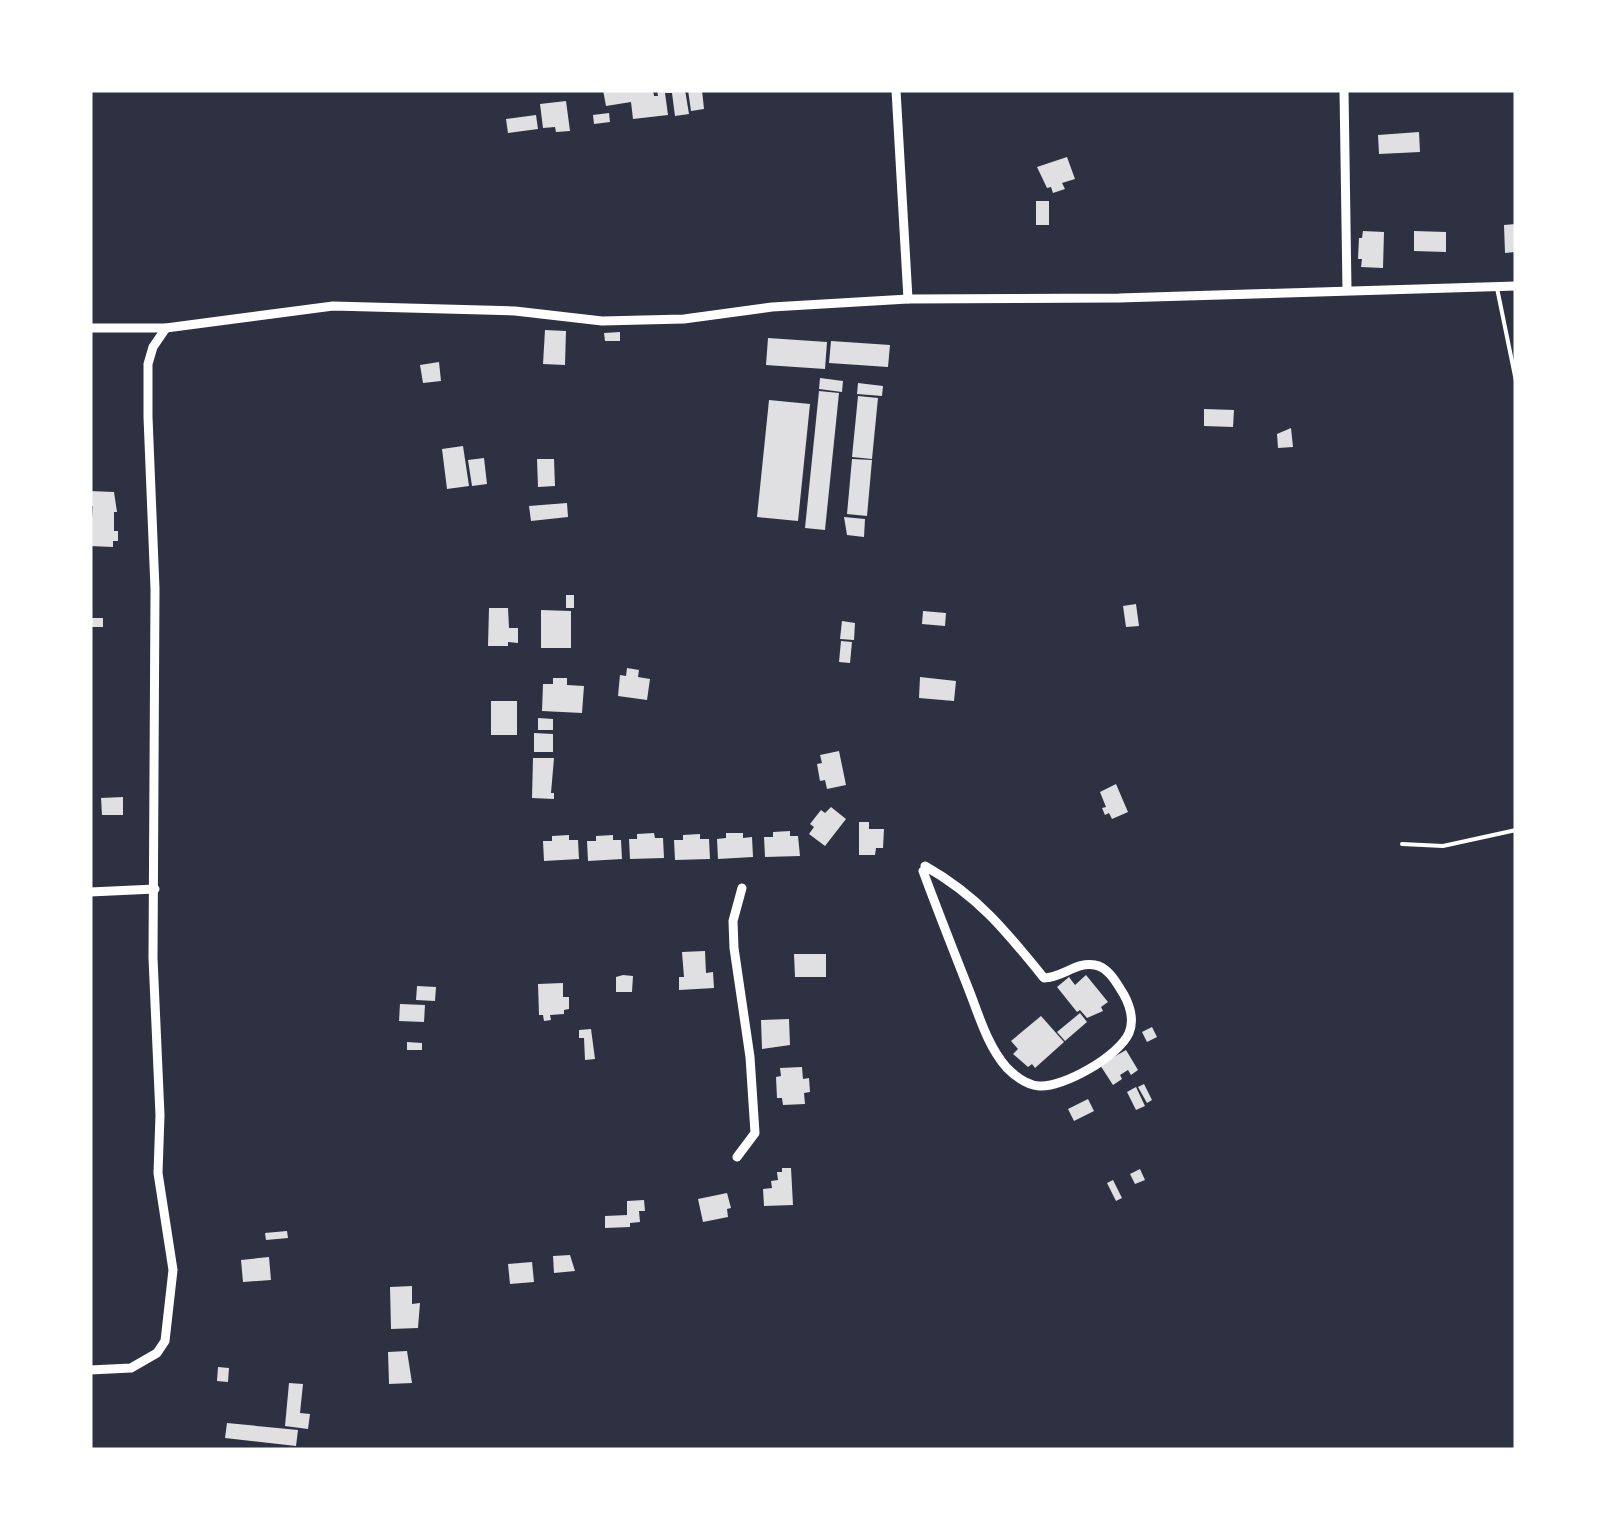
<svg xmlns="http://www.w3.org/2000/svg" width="1606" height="1540" font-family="Figtree,sans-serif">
  <rect width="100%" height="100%" fill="#2d3142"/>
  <g fill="#e0e0e3">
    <path d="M603 90H653L654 96H658L657 90H685L689 114 675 116 672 93H665L668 115 633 119 631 102 606 106Z"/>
    <path d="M688 90H702L704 109 691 111Z"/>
    <path d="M566 101 570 131 556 132 555 127 543 128 540 104Z"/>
    <path d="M609 113 610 122 594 124 593 115Z"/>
    <path d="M536 115 538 129 508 133 506 119Z"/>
    <path d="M1419 132 1420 152 1379 154 1378 135Z"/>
    <path d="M1067 157 1075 179 1062 183 1065 189 1053 193 1051 187 1047 188 1037 167Z"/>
    <rect x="1036" y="201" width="13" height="24"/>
    <path d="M1516 224 1515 252 1505 253 1504 225Z"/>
    <path d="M1363 231 1384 232 1383 268 1361 267 1362 259H1358L1359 238H1362Z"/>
    <path d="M1414 231 1446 232V252L1414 251Z"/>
    <path d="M545 330 566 331 565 365 543 364Z"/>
    <path d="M620 332V341H605L604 333Z"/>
    <path d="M768 338 827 342 825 369 766 365Z"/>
    <path d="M831 341 890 345 888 367 829 363Z"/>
    <path d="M439 362 441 381 423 383 420 365Z"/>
    <path d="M820 378 843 381 842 392 819 389Z"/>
    <path d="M858 383 883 386 882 396 857 394Z"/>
    <path d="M819 391 839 393 825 530 805 528Z"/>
    <path d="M858 396 878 398 872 459 852 457Z"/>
    <path d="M769 400 810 404 798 521 757 517Z"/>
    <path d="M1204 409 1234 410 1233 427 1204 426Z"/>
    <path d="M1291 428 1293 447 1278 448 1277 434Z"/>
    <path d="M463 446 469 486 447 489 442 449Z"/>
    <path d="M484 458 487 484 472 486 468 460Z"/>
    <path d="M537 459H554L555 486 538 487Z"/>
    <path d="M852 459 872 460 867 516 847 514Z"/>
    <path d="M90 491 114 492 117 512H114V531H118V541H113V547L90 546 93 506H90Z"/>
    <path d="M567 503 568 517 531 521 529 506Z"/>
    <path d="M844 517 865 519 864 537 847 535Z"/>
    <rect x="566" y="595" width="8" height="13"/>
    <path d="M1136 604 1139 626 1126 627 1123 606Z"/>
    <path d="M489 608H508L509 628H518V643L508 642V646H488Z"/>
    <path d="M541 610 571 611V648H541Z"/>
    <path d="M923 611 946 613 945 626 922 624Z"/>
    <rect x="90" y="618" width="13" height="9"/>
    <path d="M842 621 855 623 854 640 840 639Z"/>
    <path d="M841 641 852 642 850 663 839 662Z"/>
    <path d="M627 668 639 670 638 677 650 679 647 700 618 696 620 675 626 676Z"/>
    <path d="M920 677 956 681 954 701 919 698Z"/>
    <path d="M553 678H567V685L584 686 582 713 542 711 543 684H553Z"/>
    <rect x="491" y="701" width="26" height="34"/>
    <path d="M538 718 553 719V730H538Z"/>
    <path d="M534 733 553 734V752H534Z"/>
    <path d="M839 751 846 785 827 789 825 780 820 781 817 764 822 763 820 755Z"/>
    <path d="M533 758H554L551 793H554V799L532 798Z"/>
    <path d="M1116 784 1128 812 1112 819 1109 813 1105 815 1102 808 1106 807 1100 792Z"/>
    <path d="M123 797V815H102L101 798Z"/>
    <path d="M831 807 846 819 825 846 809 834 814 827 810 824 821 810 825 813Z"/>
    <path d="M859 822H869V829H884L883 848H876L875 855H859Z"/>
    <path d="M790 831V836H798L800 856 765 857 764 837H773V832Z"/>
    <path d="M654 833 655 838H663L664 858 630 859 629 839H637V834Z"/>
    <path d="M726 833H743V838L752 837 753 857 718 859 717 839 726 838Z"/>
    <path d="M700 834V839H709L710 859 675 860 674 840H683V835Z"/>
    <path d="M569 835V840H578L579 859 544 861 543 841H552V836Z"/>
    <path d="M613 835V840H621L622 859 588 861 587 841H596V836Z"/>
    <path d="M705 951 706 973 713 972 714 988 679 990V977H684L682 952Z"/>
    <path d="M794 954H826V977H795Z"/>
    <path d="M623 975 633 976 632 992H616V977Z"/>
    <path d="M1086 975 1108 1002 1101 1007 1103 1011 1087 1018 1080 1010 1077 1012 1057 987 1069 977 1075 985Z"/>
    <path d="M563 983V997H569V1009L564 1010V1014L550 1015 551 1020 544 1021 543 1015H539L538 984Z"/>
    <path d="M417 986 436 987 435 1001 416 1000Z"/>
    <path d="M400 1004 425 1005 424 1022 399 1021Z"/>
    <path d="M1080 1013 1087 1022 1065 1041 1057 1032Z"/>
    <path d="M1041 1016 1064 1042 1035 1068 1032 1064 1028 1067 1013 1054 1018 1049 1011 1041Z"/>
    <path d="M789 1019 790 1045 762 1049 761 1020Z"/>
    <path d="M1152 1027 1157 1037 1147 1042 1142 1032Z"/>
    <path d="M591 1029 595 1059 585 1060 584 1038H579V1030Z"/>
    <path d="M407 1042 422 1043V1050H407Z"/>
    <path d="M1126 1050 1138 1070 1131 1075 1128 1070 1120 1075 1122 1079 1113 1085 1100 1065Z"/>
    <path d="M802 1067 803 1079 809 1078 810 1092 804 1093 805 1104 783 1105 782 1098H777L776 1077 781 1076 780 1068Z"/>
    <path d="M1144 1084 1152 1100 1147 1103 1138 1087Z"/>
    <path d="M1136 1087 1145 1106 1136 1110 1127 1092Z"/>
    <path d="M1088 1099 1094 1111 1074 1121 1068 1109Z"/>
    <path d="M782 1168H791L793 1205 764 1206 763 1189 772 1188 771 1181 778 1180 777 1172H782Z"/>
    <path d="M1140 1169 1145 1180 1135 1184 1130 1174Z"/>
    <path d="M1113 1180 1122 1198 1116 1201 1107 1183Z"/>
    <path d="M727 1193 731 1208 727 1209 728 1217 703 1222 698 1199Z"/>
    <path d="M644 1200 645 1211H639L640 1222 630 1223V1227L605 1228V1216L627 1215V1201Z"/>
    <path d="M287 1231 288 1238 266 1240 265 1233Z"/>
    <path d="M570 1255 575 1271 554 1273 553 1256Z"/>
    <path d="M269 1257 271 1280 243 1282 241 1260Z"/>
    <path d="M532 1262 534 1282 510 1284 508 1264Z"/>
    <path d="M412 1286V1304L420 1303 418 1328 391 1329 390 1287Z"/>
    <path d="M407 1351 412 1383 389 1384 388 1352Z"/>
    <path d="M218 1367 229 1368 228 1382 217 1381Z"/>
    <path d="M289 1383 303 1384 300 1413 310 1414 308 1429 285 1426Z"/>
    <path d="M227 1423 298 1430 296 1446 225 1438Z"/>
  </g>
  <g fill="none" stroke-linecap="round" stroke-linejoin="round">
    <g stroke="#fff" stroke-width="4">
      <path d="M1497 288 1516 381"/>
      <path d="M1402 844 1443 846 1516 830"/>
    </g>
    <g stroke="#fff" stroke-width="9">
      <path d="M896 90 908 299"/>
      <path d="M1344 90 1347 290"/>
      <path d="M90 328H166L333 306 515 311 602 321 684 319 772 307 908 299 1119 298 1516 286"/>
      <path d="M923 871C937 909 952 947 967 985 978 1012 987 1046 1007 1068 1015 1076 1027 1085 1039 1086 1063 1088 1119 1056 1129 1033 1135 1019 1129 1002 1121 990 1115 980 1107 967 1095 965 1077 961 1062 978 1044 978 1006 931 978 896 925 866"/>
      <path d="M90 892 155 889"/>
      <path d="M737 1157 755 1133 750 1057 734 948 733 921 742 888"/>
      <path d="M90 1370 131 1368 157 1353 165 1341 173 1270 158 1173 160 1115 153 958 155 589 148 417V364L153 347 166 328"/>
    </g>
  </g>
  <rect width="1606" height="1540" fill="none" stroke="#ffffff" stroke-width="185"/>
</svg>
